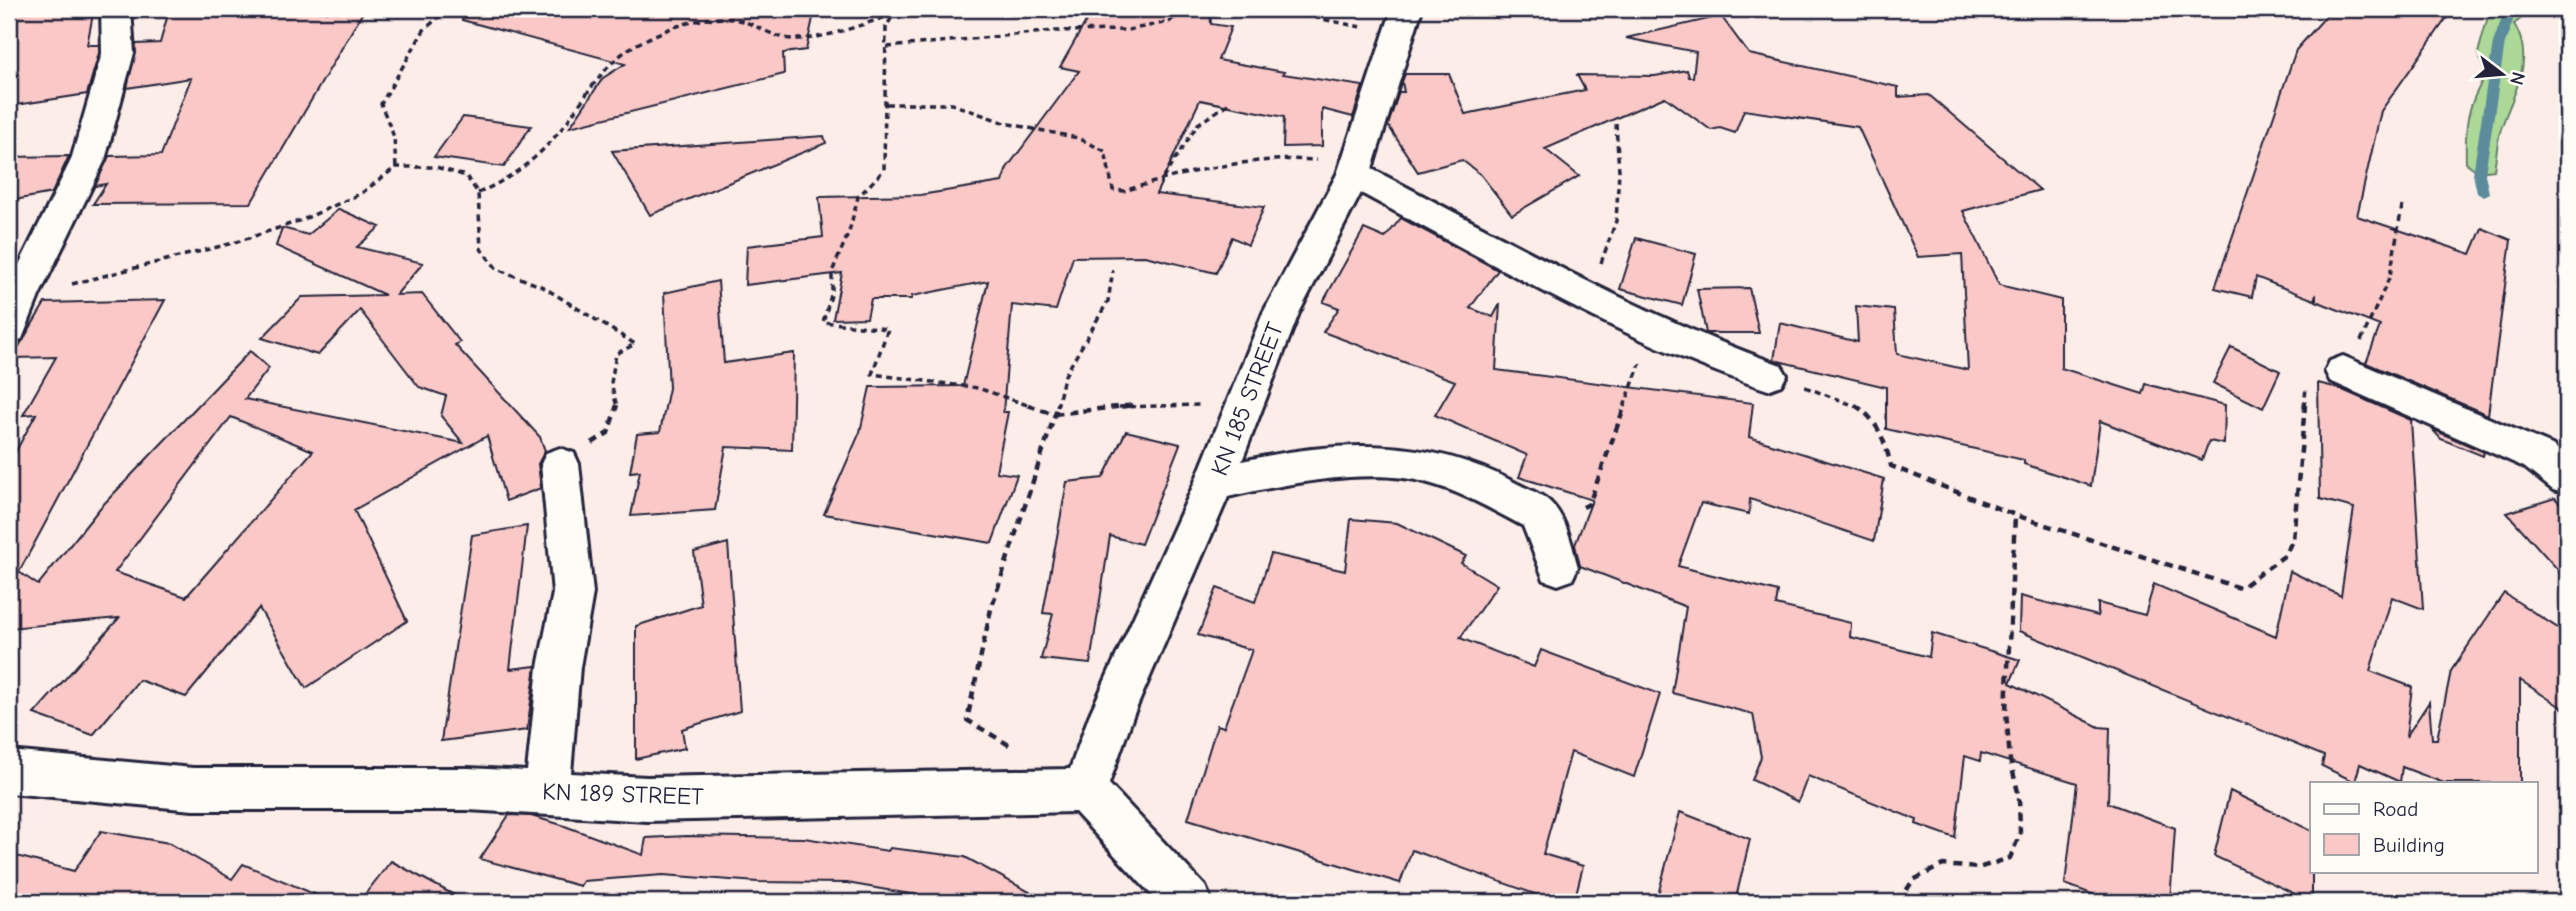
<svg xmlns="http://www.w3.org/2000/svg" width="2576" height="911" font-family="'Comic Neue',sans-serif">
  <rect width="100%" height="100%" fill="#fcede9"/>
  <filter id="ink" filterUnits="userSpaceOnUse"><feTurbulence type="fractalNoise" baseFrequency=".0143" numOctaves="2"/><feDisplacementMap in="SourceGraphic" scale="14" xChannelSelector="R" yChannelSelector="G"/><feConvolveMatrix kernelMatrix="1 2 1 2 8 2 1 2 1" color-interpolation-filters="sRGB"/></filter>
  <g filter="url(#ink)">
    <path fill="#acd998" stroke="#677e6a" stroke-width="2" d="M2490 9H2534L2514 24C2537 62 2511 96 2500 132 2497 144 2496 158 2494 170L2479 172 2466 163C2465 126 2466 107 2486 75L2478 53Z"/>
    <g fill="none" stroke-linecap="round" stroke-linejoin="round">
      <path fill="#5b8b9c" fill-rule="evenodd" d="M2505 9H2517L2505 43 2485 174 2489 193 2483 197 2477 193 2473 174 2493 43Z"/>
    </g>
    <g fill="#fac9c7" stroke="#22223b" stroke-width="2" fill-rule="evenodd">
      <path d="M9 9H94L87 45H99V53L87 94 9 106Z"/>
      <path d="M182 9 363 12 251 203 93 204 106 184 95 186 109 156 161 155 191 78 127 88 136 44 160 43 168 14 181 12Z"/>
      <path d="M464 9H586L612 16 623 9H815L806 50 783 53 784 74 570 127 603 78 625 64 462 20Z"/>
      <path d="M1093 9H1210L1211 24 1231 27 1218 60 1284 72 1283 74 1363 86 1353 117 1322 109V146L1283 147 1284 117 1200 100 1156 194 1264 207 1248 245 1232 237 1216 273 1145 256 1073 257 1056 310 1012 305 1003 412H1008L996 472 1017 475 992 543 824 514 860 432 870 387 963 386 988 281 912 296V299H871L867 318 833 319 842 273 745 285 747 246 823 237 819 197 920 195 1002 182 1007 168 1079 71 1060 67Z"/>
      <path d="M2332 9H2453L2381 111 2357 216 2471 254 2482 228 2511 240 2488 415 2366 363 2380 326 2316 301V294L2314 300 2256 277 2252 297 2215 288 2296 50Z"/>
      <path d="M1721 16 1749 54 1898 87V97L1929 95 2040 190 1963 211 1999 285 2061 300V368L2143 394 2146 384 2225 405 2224 444 2209 441 2202 460 2100 421 2091 486 2024 464V460L1886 429V387L1774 360 1780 323 1858 342 1856 306 1894 310 1897 354 1968 370 1962 254 1918 257 1858 127 1744 110 1735 133 1720 128 1711 130 1665 97 1545 149 1579 176 1512 215 1481 175 1462 160 1418 172 1388 125 1399 92H1404L1402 82 1405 74H1449L1465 114 1585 90 1577 75 1655 76 1687 70 1689 77H1693L1696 52 1626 38Z"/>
      <path d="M463 117 531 126 504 167 434 157Z"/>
      <path d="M824 136 826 143 650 215 612 151Z"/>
      <path d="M69 156 52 193 9 201V157Z"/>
      <path d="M339 209 380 227 357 247 423 263 396 295 422 294 460 342 455 345 540 437 545 451 538 464 541 488 506 501 487 436 354 510 407 621 306 688 259 608 186 697 139 680 93 735 34 714 119 618 9 628V464L36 414 23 415 56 357 12 358 45 303 165 300 19 572 38 585 100 508 250 351 269 368 245 399 463 443 441 416 446 396 419 387 360 310 318 355 262 338 302 297 385 295 276 246 282 228 308 235ZM231 417 313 451 186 597 115 572Z"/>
      <path d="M1401 218 1498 270 1470 308 1493 317 1500 304 1496 370 1753 403 1749 437 1884 479 1874 541 1750 499 1749 514 1701 503 1678 566 1778 592 1776 605 1851 623 1850 637 1929 657 1932 633 2020 660 2010 683 2099 727 2110 728 2108 803 2175 828 2170 902H2113L2065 884 2077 783 1981 753 1980 761 1965 756 1955 838 1916 824 1917 820 1808 776 1798 802 1752 780 1761 757 1753 714 1672 693 1686 607 1580 566 1575 545 1592 500 1519 477 1527 455 1435 415 1455 381 1323 332 1339 308 1323 302 1364 229 1385 238Z"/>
      <path d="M1636 238 1696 254 1682 305 1620 289Z"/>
      <path d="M718 281 724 363 794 353 792 450 726 447 715 510 631 516 640 471 630 472 637 434 660 432 669 388 664 293Z"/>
      <path d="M1749 288 1759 333H1706L1697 289Z"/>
      <path d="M2231 347 2280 371 2263 408 2213 383Z"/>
      <path d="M2318 383 2338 388 2411 420 2423 609 2392 597 2370 671 2412 687 2406 737 2429 702 2432 739H2437L2451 671 2504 593 2567 634V711L2520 680V783H2444L2402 767 2400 782 2360 764 2355 782 2322 766 2324 756 2019 631 2020 596 2098 616V603L2145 615 2154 584 2276 636 2290 571 2341 596 2354 508 2320 499Z"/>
      <path d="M2432 429 2484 452 2483 456 2441 439Z"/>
      <path d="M1126 431 1180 444 1141 544 1110 536 1090 664 1041 659 1053 614 1043 613 1067 482 1103 478Z"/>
      <path d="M2555 498 2567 511V580L2507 513Z"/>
      <path d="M1351 519 1397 523 1466 556 1461 563 1497 585 1460 638 1534 667 1541 650 1660 694 1634 777 1571 752 1543 854 1583 866 1574 902H1557L1412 850 1400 883 1188 819 1217 725 1224 727 1252 650 1198 635 1217 588 1255 602 1271 554 1345 571Z"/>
      <path d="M527 526 510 669 536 666 527 730 441 741 472 535Z"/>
      <path d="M728 543 740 711 682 729 685 748 636 759V626L701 605 694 552Z"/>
      <path d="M2230 791 2312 831V902L2214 856Z"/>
      <path d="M1680 812 1750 839 1735 902H1656Z"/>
      <path d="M509 815 531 816 562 825 643 855 646 838 687 836 804 838 888 851 890 848 965 857 1048 902H956L847 883 758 882 663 875 583 881 580 886 480 859Z"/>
      <path d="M101 831 169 843 232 879 243 864 333 902H9V854L74 871Z"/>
      <path d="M391 861 467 902H359Z"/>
    </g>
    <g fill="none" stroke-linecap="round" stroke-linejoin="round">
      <defs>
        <g id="minor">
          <path d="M101 9H131L134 53 105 160 39 296 22 339 9 343V285L71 160 102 53Z"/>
          <path d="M1392 9H1422L1372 169C1507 239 1637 314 1781 365L1787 375 1781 385 1768 390C1624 342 1494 264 1361 193L1299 313 1242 461C1335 440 1427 436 1514 482 1525 488 1543 494 1551 503 1567 519 1572 546 1578 567L1572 580 1558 585 1544 580 1523 526C1491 509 1460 491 1425 482 1370 467 1283 484 1228 497L1133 716 1109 784 1205 886 1212 902H1158L1075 812 647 821 468 810H193L9 793V751L193 768H468L527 771 538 667 553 593 541 464 546 453 560 448 574 453 579 464 593 593 580 667 571 773 647 777 1070 769 1089 716 1194 484 1263 313 1337 174Z"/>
          <path d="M2343 356 2552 445 2567 456V494L2553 490 2524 467 2330 381 2325 371 2330 361Z"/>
        </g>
      </defs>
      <use href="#minor" stroke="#22223b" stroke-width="6"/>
      <g stroke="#22223b" stroke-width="3.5" stroke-dasharray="6 4.5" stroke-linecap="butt">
        <path d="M897 9 886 27 884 170 858 197 849 232 832 272V292L823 322 888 329 872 374 978 388 1033 407"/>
        <path d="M1273 9 1361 27"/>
        <path d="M887 47 1054 31 1128 30 1169 22 1185 9"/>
        <path d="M886 104H952L1005 123 1078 138 1105 151 1113 190 1124 191C1188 171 1250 156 1317 160"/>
        <path d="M396 167 394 137 381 104 424 30 448 9"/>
        <path d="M1163 178 1198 124 1231 102"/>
        <path d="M478 193C510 179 536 160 558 133 584 102 602 62 639 43 669 27 708 12 742 21 759 26 774 38 792 39 825 40 858 25 890 16"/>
        <path d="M1601 263 1616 221 1619 171 1616 124"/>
        <path d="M72 284 237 242 302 220 362 193 396 167H436L466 176 478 193 481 249 497 269 543 287 635 344 616 354 611 383 617 407"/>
        <path d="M2361 341 2390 276 2402 206"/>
        <path d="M1805 387 1858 407"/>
        <path d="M1057 407 1064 377 1108 301 1113 270"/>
        <path d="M1119 407 1200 405"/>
        <path d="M1624 407 1640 364"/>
        <path d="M2304 407 2306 388"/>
      </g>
      <g stroke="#22223b" stroke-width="4.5" stroke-dasharray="8 6" stroke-linecap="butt">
        <path d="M1028 405 1054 414 1135 405"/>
        <path d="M1855 405C1878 420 1885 441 1891 466L2015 515 2240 588 2284 556 2293 540 2305 405"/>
        <path d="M592 443 608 433 617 405"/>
        <path d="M1583 507 1589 504 1625 405"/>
        <path d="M1009 745 967 720 991 609 1058 405"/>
        <path d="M1899 902 1913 880 1943 865 1978 868 2010 858 2020 834 2019 796 2010 760 2006 711 2015 515"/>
      </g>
      <use href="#minor" fill="#fdfcf7" fill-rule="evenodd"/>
    </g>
  </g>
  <g text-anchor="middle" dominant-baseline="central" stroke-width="6" stroke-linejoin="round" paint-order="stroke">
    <g font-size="24" fill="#22223b" stroke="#fdfcf7">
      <text transform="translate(1247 399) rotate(-69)">KN 185 STREET</text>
      <text transform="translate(623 794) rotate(2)">KN 189 STREET</text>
    </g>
  </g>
  <rect width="2576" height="911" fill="none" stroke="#fdfcf7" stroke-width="35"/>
  <rect x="18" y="18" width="2541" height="876" fill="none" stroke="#22223b" stroke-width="2.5" filter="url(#ink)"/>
  <rect x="2310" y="782" width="228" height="91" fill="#fdfcf7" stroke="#a5a5ac" stroke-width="2"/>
  <rect x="2324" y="804" width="35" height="10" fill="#fdfcf7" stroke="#a5a5ac" stroke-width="2"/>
  <text x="2373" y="816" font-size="21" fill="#22223b">Road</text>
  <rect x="2324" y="834" width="35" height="21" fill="#fac9c7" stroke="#a5a5ac" stroke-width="2"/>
  <text x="2373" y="852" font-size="21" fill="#22223b">Building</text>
  <g transform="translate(2502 74) rotate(106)" stroke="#fdfcf7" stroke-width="5" paint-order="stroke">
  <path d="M0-5L12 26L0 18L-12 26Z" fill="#22223b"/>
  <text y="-10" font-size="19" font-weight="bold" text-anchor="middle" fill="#22223b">N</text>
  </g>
</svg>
